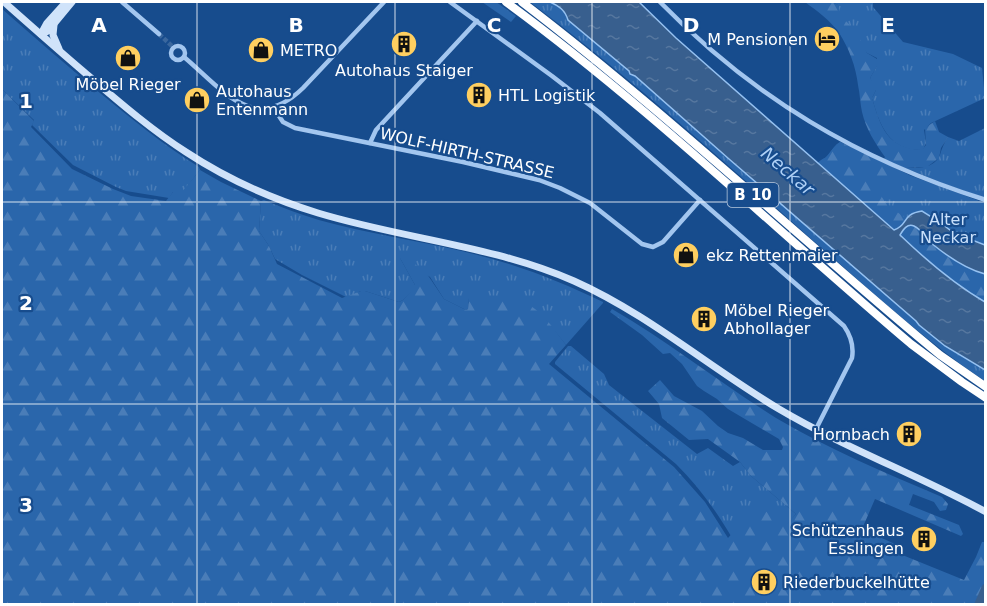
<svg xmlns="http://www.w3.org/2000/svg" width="987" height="606" font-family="'DejaVu Sans',sans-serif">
  <defs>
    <pattern id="grass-tufts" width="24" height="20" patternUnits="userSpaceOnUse" patternTransform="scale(1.5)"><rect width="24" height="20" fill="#2a66ab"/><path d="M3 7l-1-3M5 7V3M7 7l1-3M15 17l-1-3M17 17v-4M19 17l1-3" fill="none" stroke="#4a7db8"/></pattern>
    <pattern id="forest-firs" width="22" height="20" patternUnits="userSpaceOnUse" patternTransform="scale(1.5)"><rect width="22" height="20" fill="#2a66ab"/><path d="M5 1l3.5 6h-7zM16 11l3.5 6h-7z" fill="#4a7db8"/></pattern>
    <pattern id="water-ripples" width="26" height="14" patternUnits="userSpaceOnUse" patternTransform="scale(1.5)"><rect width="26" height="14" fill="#385f8e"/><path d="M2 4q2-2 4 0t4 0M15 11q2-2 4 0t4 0" fill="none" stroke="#56779f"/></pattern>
  </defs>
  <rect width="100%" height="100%" fill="#174c8d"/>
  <g fill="url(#grass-tufts)">
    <path d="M482 2H496L516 16 511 22Z"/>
    <path d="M530 2C549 2 560 0 568 20L629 71 631 74 635 76 729 159 916 321 919 325 945 346 985 370V381C922 339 866 286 809 237 718 156 627 75 530 2Z"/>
    <path d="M832 2H873V7L903 42 953 54 982 68 985 98 931 123 924 130 926 143 923 150C889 151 880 126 872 98L876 90 870 78 877 66V58L867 53 839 16 838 5Z"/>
    <path d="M2 9C34 37 66 65 100 93 132 119 163 145 199 167L200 170 182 193 173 192 169 198 126 191 116 187 73 165 32 125 34 120 2 89Z"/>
    <path d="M985 128V198L945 184 905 168C917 168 934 169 940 155 942 148 944 143 948 137L959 141Z"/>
    <path d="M840 142 909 175 985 203V302L968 292 943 272 818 163C821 159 825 159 828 155 832 150 835 145 840 142Z"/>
    <path d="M264 200C288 210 312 219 338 225 395 239 453 246 509 264 541 274 572 287 603 302V303L566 345 546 320 469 298 468 309 466 310 444 299 430 277 400 258 415 285V288L403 300 399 302 365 291H361L346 297 302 275 275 259 269 246 259 231 261 201Z"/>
    <path d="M568 346H571L604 374 609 385 697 454 708 448 733 466 740 462 751 476 796 514 785 527 758 506 731 536C715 509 698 486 676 464L555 364V362Z"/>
  </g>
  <g fill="url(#forest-firs)">
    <path d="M805 2H832L838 5 840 16C855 28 859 36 867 53L877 59 879 63 870 78 877 88 872 98C881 128 887 148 922 150L926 145 925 128 935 121 939 132 948 137 941 148 939 158 927 167 905 168 884 159 885 157C875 143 866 129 862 112 860 103 860 94 858 85 856 67 849 48 839 33 830 20 817 11 805 2Z"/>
    <path d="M2 89 34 121 31 127 72 169 113 189 131 196 166 201 173 192H182L200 170 221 182 261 201 259 231 269 246 277 264 342 298 361 291H365L399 302 403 300 414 288 415 285 400 258 401 256 404 255 427 274 444 299 466 310 468 309 469 298 470 296C487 298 522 299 535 309 547 318 556 332 566 345L549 364 674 467 705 502 728 538 758 505 785 526 796 514 751 476 740 462 708 439 689 440 662 418 659 404 648 391 660 380 674 396 702 411 718 426 728 433 743 438 763 450H782L783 447 779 439 728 409 717 399 704 391 697 386 682 364 670 353 663 354 642 335 610 312 612 309C669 342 720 383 776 418 828 449 886 473 942 497L948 504 946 510 940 511 934 502 913 494 909 505 959 525 963 534 961 536 875 499 862 529 897 545 895 552 964 580 976 557 982 542H985V604H2Z"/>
    <path d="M840 142 909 175 905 182 883 177C870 195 893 209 906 218 904 224 901 229 894 230L818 163C821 159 825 159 828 155 832 150 835 145 840 142Z"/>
    <path d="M910 225C920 227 925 237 932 243 948 256 965 268 985 274V302C954 284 928 259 900 236L906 227Z"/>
  </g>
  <path fill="url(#water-ripples)" stroke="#95c1f1" stroke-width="1.5" d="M550 2H639L676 38 894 230C909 225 901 214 922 211L938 221 954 233 985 245V274C965 269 947 256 931 243 926 238 921 229 914 226 907 223 903 230 900 235 926 260 954 284 985 302V370L945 346 919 325 916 321 729 159 635 76 630 74 629 71 568 20C565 10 559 6 550 2Z"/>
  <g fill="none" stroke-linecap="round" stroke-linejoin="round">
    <path stroke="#385f8e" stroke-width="9" d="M979 604 986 588"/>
    <path stroke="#3a679e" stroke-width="4.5" stroke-dasharray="4.5 2" stroke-linecap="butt" d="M159 34 174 48"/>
    <g stroke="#a3c6ef" stroke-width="4.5">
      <path d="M122 2 159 34"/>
      <path d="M450 2 552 76 600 113 844 326C851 336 854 346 852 358L816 429"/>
      <path d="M660 2C753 97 858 160 986 200"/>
      <circle cx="178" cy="53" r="7"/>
      <path d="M184 57C222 89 254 136 303 88L384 2"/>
      <path d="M273 107 283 122 295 128 463 162 539 180 560 188 590 203 642 244 653 247 663 242 700 200"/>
      <path d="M370 143 376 130 477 21"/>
    </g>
    <g stroke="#d0e3fa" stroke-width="7">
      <path d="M4 2C30 25 57 49 84 72 117 100 150 129 186 152 227 179 272 199 318 213 404 239 491 245 574 281 648 314 710 368 779 409 845 448 918 475 986 512"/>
      <path d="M54 25 53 35 59 49"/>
      <path d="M41 34 48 31 72 2"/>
      <path d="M41 34 47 23 66 2"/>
    </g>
    <g stroke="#fff" stroke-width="8">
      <path d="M506 2C648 106 776 230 911 344L962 382 986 398"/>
      <path d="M522 2C658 106 784 224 916 335L940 355 986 387"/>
    </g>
  </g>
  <path fill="none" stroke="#fff" stroke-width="1.5" stroke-opacity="0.55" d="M197 2V604M395 2V604M592 2V604M790 2V604M2 202H986M2 404H986"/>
  <defs>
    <symbol id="hotel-disc" viewBox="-11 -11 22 22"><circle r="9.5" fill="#ffcf60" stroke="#174c8d"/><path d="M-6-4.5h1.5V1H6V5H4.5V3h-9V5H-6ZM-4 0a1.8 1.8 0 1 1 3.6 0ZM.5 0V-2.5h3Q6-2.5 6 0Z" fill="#111"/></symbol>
    <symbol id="building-disc" viewBox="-11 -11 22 22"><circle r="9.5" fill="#ffcf60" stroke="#174c8d"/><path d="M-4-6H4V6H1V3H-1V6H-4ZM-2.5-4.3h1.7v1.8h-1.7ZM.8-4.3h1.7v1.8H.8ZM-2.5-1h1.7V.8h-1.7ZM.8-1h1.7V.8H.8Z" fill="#111"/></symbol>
    <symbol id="shop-disc" viewBox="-11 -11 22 22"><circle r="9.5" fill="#ffcf60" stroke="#174c8d"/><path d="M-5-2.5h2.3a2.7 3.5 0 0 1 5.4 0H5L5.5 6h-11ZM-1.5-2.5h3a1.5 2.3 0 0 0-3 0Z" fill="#111"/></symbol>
  </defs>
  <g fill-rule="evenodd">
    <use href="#hotel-disc" x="812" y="24" width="30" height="30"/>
    <use href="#building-disc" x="389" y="29" width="30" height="30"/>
    <use href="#shop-disc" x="246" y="35" width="30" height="30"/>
    <use href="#shop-disc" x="113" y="43" width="30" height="30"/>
    <use href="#building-disc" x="464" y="80" width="30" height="30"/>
    <use href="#shop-disc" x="182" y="85" width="30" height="30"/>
    <use href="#shop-disc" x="671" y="240" width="30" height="30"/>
    <use href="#building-disc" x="689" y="304" width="30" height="30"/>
    <use href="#building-disc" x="894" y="419" width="30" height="30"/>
    <use href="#building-disc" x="909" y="524" width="30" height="30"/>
    <use href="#building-disc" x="749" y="567" width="30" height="30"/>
  </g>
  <g text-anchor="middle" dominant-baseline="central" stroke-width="4.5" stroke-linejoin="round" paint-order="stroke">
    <rect fill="#174c8d" stroke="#b9c9dd" stroke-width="1.5" x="727.5" y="183" width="51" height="24" rx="4.5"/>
    <g font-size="15" font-weight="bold" fill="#fff">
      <text x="753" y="195">B 10</text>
    </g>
    <g font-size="16" fill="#fff" stroke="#174c8d" text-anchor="start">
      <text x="808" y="39" text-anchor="end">M Pensionen</text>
      <text x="280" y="50">METRO</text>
      <text x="404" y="70" text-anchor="middle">Autohaus Staiger</text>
      <text x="128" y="84" text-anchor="middle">Möbel Rieger</text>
      <text x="216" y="91">Autohaus<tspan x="216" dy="18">Entenmann</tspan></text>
      <text x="498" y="95">HTL Logistik</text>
      <text x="706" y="255">ekz Rettenmaier</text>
      <text x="724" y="310">Möbel Rieger<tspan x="724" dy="18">Abhollager</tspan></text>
      <text x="890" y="434" text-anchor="end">Hornbach</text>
      <text x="904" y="530" text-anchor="end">Schützenhaus<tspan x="904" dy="18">Esslingen</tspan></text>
      <text x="783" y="582">Riederbuckelhütte</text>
    </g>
    <g font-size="16" fill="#fff" stroke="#174c8d">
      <text transform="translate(467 153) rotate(13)">WOLF-HIRTH-STRASSE</text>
    </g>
    <g font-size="16" fill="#c9e0fb" stroke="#174c8d">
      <text x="948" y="219">Alter<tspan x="948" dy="18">Neckar</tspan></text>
    </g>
    <g font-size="18" font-style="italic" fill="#aed0f6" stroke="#174c8d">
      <text transform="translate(788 171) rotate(41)">Neckar</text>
    </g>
  </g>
  <g font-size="20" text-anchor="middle" font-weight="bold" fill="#fff" stroke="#174c8d" stroke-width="4.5" stroke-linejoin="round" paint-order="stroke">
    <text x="99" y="32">A</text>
    <text x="296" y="32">B</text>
    <text x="494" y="32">C</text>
    <text x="691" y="32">D</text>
    <text x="888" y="32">E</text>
    <text x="26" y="108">1</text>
    <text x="26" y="310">2</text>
    <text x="26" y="512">3</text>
  </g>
  <rect width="987" height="606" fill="none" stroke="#ffffff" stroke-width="6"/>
</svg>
